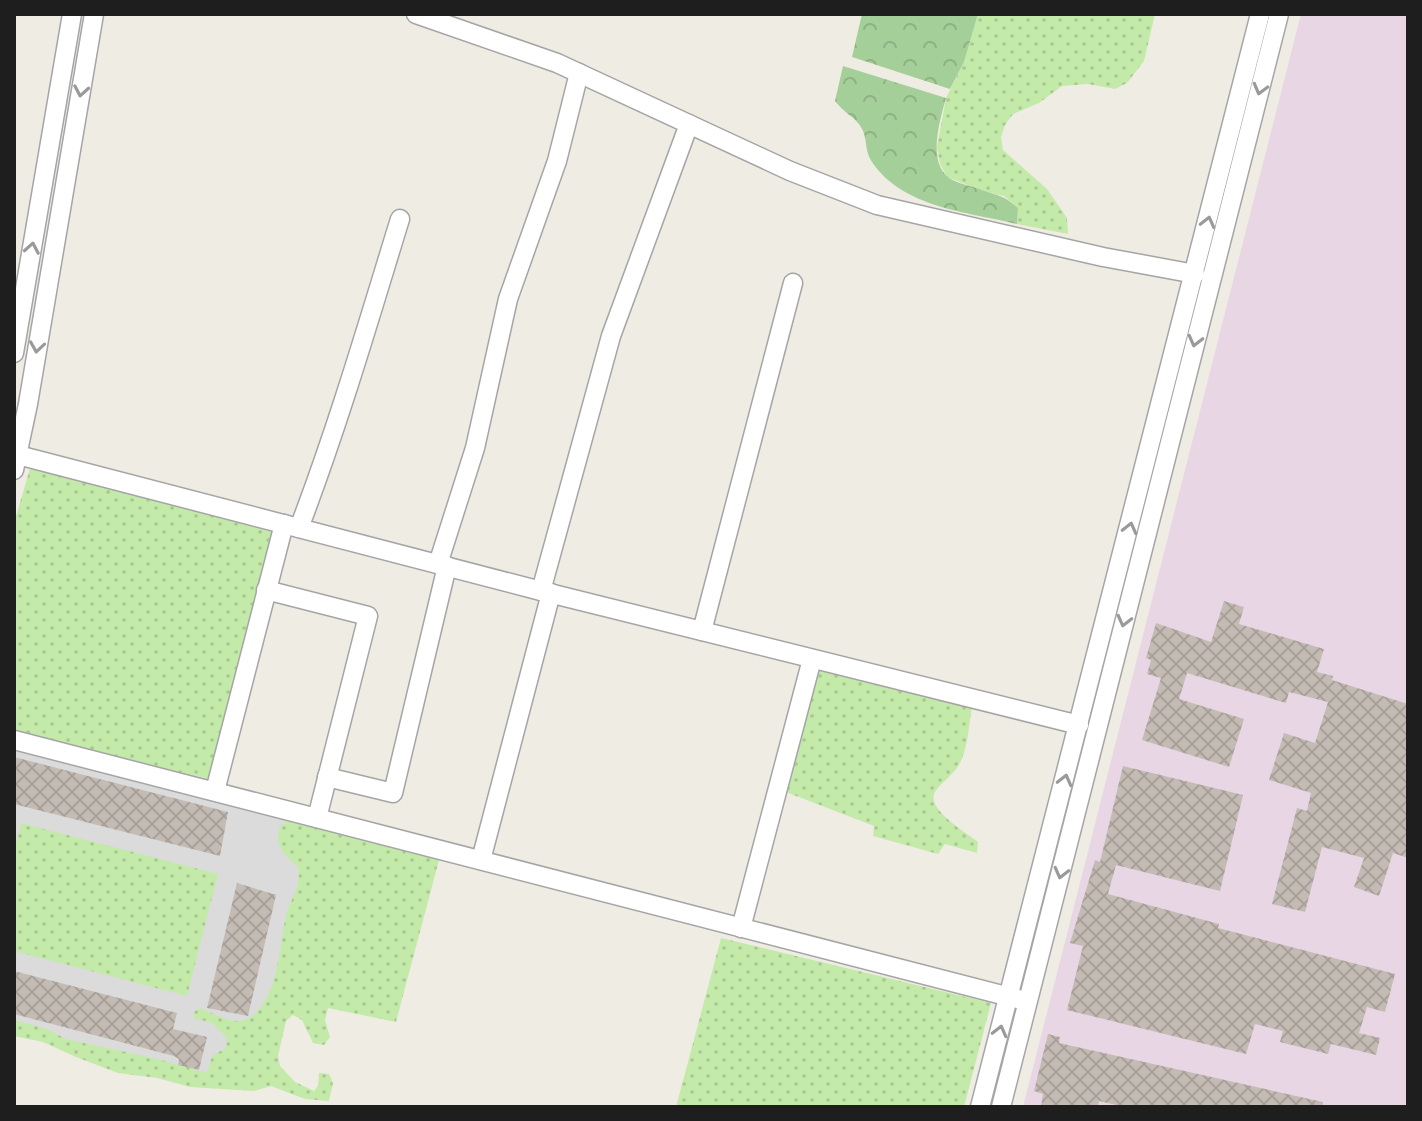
<svg xmlns="http://www.w3.org/2000/svg" width="1422" height="1121" font-family="'Varela Round',sans-serif">
  <defs>
    <pattern id="grass-dots" width="8" height="8" patternUnits="userSpaceOnUse" patternTransform="scale(2)"><rect width="8" height="8" fill="#c4eaaa"/><path d="M2 2h.1M6 6h.1" fill="none" stroke="#a8c892" stroke-width="1.8" stroke-linecap="round"/></pattern>
    <pattern id="forest-crowns" width="20" height="18" patternUnits="userSpaceOnUse" patternTransform="scale(2)"><rect width="20" height="18" fill="#a5cf99"/><path d="M2 6a3 3 0 1 1 6 0M12 15a3 3 0 1 1 6 0" fill="none" stroke="#8eb183"/></pattern>
    <pattern id="building-cross-hatch" width="8" height="8" patternUnits="userSpaceOnUse" patternTransform="scale(2)"><rect width="8" height="8" fill="#c4bcb4"/><path d="M0 0l8 8M0 8l8-8" fill="none" stroke="#a8a19a"/></pattern>
  </defs>
  <rect width="100%" height="100%" fill="#efece4"/>
  <path fill="#dcdbdb" d="M14 751 321 828 249 1088 14 1028Z"/>
  <path fill="#e8d6e4" d="M1301 14H1408V1107H1023Z"/>
  <g fill="url(#grass-dots)">
    <path d="M978 14H1155L1144 61 1127 83 1115 89 1088 84 1062 86 1039 103 1013 114 1005 125 1001 137 1003 150 1047 189 1067 218 1068 234 1017 224 1018 208 1004 196 983 191 947 177 940 164 937 147 946 98 964 62Z"/>
    <path d="M31 465 276 528 213 780 14 732V523Z"/>
    <path d="M819 669 972 707C969 724 968 747 960 763 954 775 942 781 935 792 925 809 967 833 978 842L977 853 945 844 938 854 873 836 874 826 786 792Z"/>
    <path d="M291 819 439 860 396 1022 328 1008 325 1020 330 1037 324 1045 313 1043 302 1020 293 1015 286 1021 278 1056 280 1066 295 1082 314 1091 318 1086 319 1073 329 1074 333 1083 329 1101 305 1099 271 1086 254 1091 190 1087 157 1078 118 1073 76 1057 43 1042 14 1036V1020L47 1029 66 1039 158 1059 207 1073 212 1056 226 1048 227 1038 211 1022 194 1019V1012L200 1008C214 1013 233 1026 247 1019 278 1004 280 943 286 915 291 898 302 886 298 867 283 853 274 848 280 826Z"/>
    <path d="M21 823 218 874 187 996 14 951V851Z"/>
    <path d="M721 938 991 1003 964 1107H676Z"/>
  </g>
  <g fill="url(#forest-crowns)">
    <path d="M862 14H978L964 62 950 89 852 57Z"/>
    <path d="M843 66 946 98C940 120 927 161 949 178 957 183 970 186 979 189 998 196 1002 194 1018 208L1017 224C968 212 903 208 872 162 864 151 868 138 861 127 855 117 843 112 835 101Z"/>
  </g>
  <g fill="url(#building-cross-hatch)">
    <path d="M1224 601 1244 607 1239 624 1324 649 1317 672 1333 676 1332 680 1408 704V858L1393 853 1379 896 1354 887 1364 858 1322 847 1305 912 1272 904 1297 808 1307 811 1311 793 1269 780 1284 733 1315 743 1328 702 1289 692 1286 703 1187 673 1179 699 1244 719 1229 767 1142 740 1161 678 1147 674 1151 660 1146 658 1156 623 1211 642Z"/>
    <path d="M14 757 228 812 220 856 14 804Z"/>
    <path d="M1123 766 1243 795 1220 891 1116 865 1108 894 1219 924 1218 928 1395 974 1385 1012 1367 1007 1359 1033 1380 1038 1376 1055 1331 1044 1328 1054 1280 1042 1283 1031 1255 1024 1246 1054 1067 1010 1083 946 1070 943 1095 860 1100 862Z"/>
    <path d="M237 883 276 895 248 1016 207 1008Z"/>
    <path d="M14 971 177 1013 173 1029 207 1037 199 1070 178 1065 179 1059 174 1056 14 1014Z"/>
    <path d="M1048 1034 1060 1037 1059 1043 1323 1102V1107H1125L1099 1101 1098 1107H1041L1043 1094 1034 1091Z"/>
  </g>
  <g fill="none" stroke-linecap="round" stroke-linejoin="round">
    <defs>
      <g id="minor">
        <path d="M416 14 557 63 790 171 877 205 1103 257 1195 274"/>
        <path d="M14 353 72 14"/>
        <path d="M14 454 541 591 1079 725"/>
        <path d="M14 470 28 404 94 14"/>
        <path d="M299 528C338 426 368 323 400 219"/>
        <path d="M438 564 475 448 508 299 557 161 579 73"/>
        <path d="M266 590 368 616 317 818"/>
        <path d="M541 591 611 336 689 124"/>
        <path d="M702 631 793 283"/>
        <path d="M14 740 1018 999"/>
        <path d="M327 777 393 793 447 566"/>
        <path d="M215 791 284 524"/>
        <path d="M481 860 551 593"/>
        <path d="M741 928 812 659"/>
        <path d="M980 1107 1260 14"/>
        <path d="M1001 1107 1279 14"/>
      </g>
    </defs>
    <use href="#minor" stroke="#a5a5a5" stroke-width="21"/>
    <use href="#minor" stroke="#fff" stroke-width="18"/>
  </g>
  <defs><path id="oneway-chevron" d="M-2-3.5L2.5 0L-2 3.5" fill="none" stroke-width="1.6" stroke-linecap="round" stroke-linejoin="round" transform="scale(2)"/></defs>
  <g stroke="#9a9a9a">
    <use href="#oneway-chevron" transform="translate(1260 89) rotate(105)"/>
    <use href="#oneway-chevron" transform="translate(81 91) rotate(100)"/>
    <use href="#oneway-chevron" transform="translate(1208 222) rotate(-76)"/>
    <use href="#oneway-chevron" transform="translate(32 248) rotate(-80)"/>
    <use href="#oneway-chevron" transform="translate(1195 341) rotate(104)"/>
    <use href="#oneway-chevron" transform="translate(37 347) rotate(99)"/>
    <use href="#oneway-chevron" transform="translate(1130 528) rotate(-76)"/>
    <use href="#oneway-chevron" transform="translate(1124 621) rotate(104)"/>
    <use href="#oneway-chevron" transform="translate(1065 780) rotate(-76)"/>
    <use href="#oneway-chevron" transform="translate(1061 873) rotate(104)"/>
    <use href="#oneway-chevron" transform="translate(1000 1031) rotate(-76)"/>
  </g>
  <rect width="1422" height="1121" fill="none" stroke="#1e1e1e" stroke-width="32"/>
</svg>
